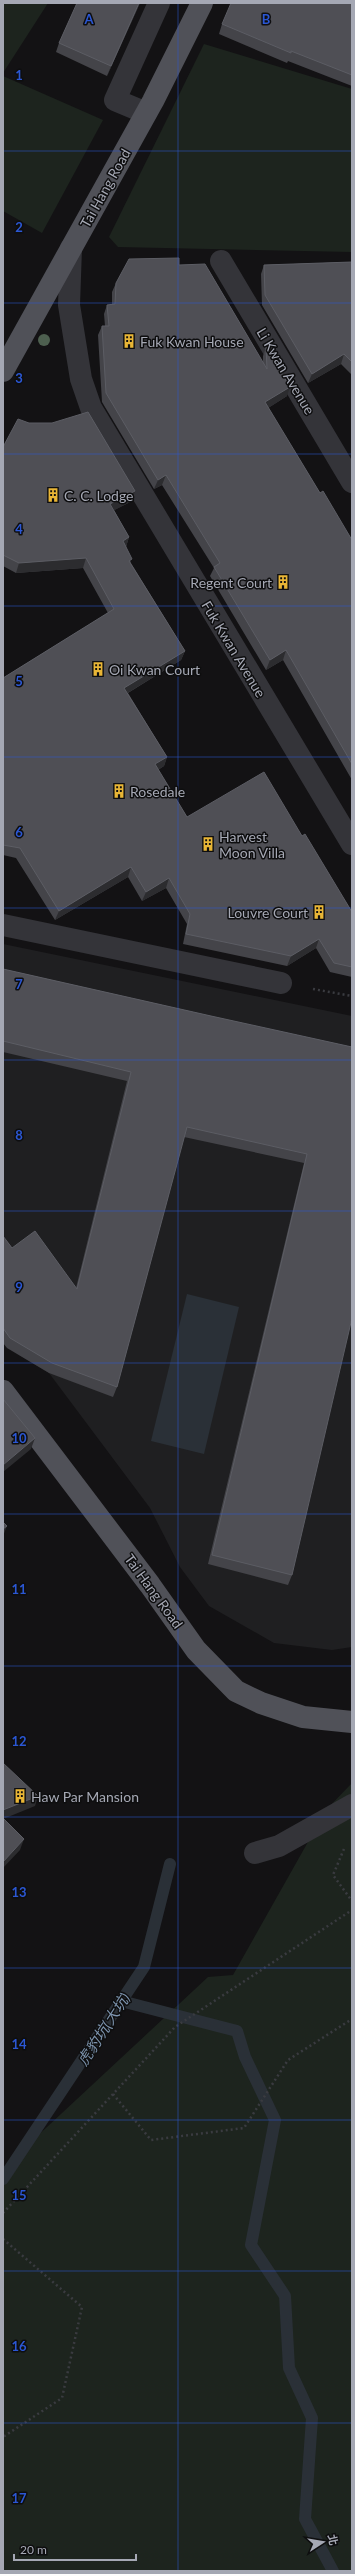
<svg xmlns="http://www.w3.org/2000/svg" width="355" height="2574" font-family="Lato,'Noto Sans TC',sans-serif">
  <rect width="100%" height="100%" fill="#131214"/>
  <path fill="#1f1f21" d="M3 944 352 1016V1647L332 1650 274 1643 209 1606 180 1567 150 1508 49 1373 21 1356 3 1339Z"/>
  <g fill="#1d241e">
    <path d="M3 3H48L3 73Z"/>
    <path d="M204 44 352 89V252L118 247 109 237Z"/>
    <path d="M3 76 103 120 42 233 3 211Z"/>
    <path d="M352 1783V2571H3V2168L208 1977 233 1975 326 1810Z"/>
  </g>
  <path fill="#2a3037" d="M187 1294 239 1307 204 1454 151 1441Z"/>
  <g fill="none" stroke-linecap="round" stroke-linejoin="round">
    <g stroke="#2a3037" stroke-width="12">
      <path d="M121 2001 237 2031 245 2057 275 2120 251 2245 285 2296 289 2368 312 2418 305 2519 333 2571"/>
      <path d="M3 2179 144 1967 170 1864"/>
    </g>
    <g stroke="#3a3b40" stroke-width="2.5" stroke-dasharray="2 3" stroke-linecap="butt">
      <path d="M313 989 352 996"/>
      <path d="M344 1849 333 1875 352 1901"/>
      <path d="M113 2094 151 2140 244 2128 288 2060 352 2019"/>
      <path d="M3 2213 175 2027 352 1910"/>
      <path d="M3 2239 82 2307 62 2398 3 2437"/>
    </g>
    <g stroke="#343439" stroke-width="22">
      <path d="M146 113 115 100 159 3"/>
      <path d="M71 248 69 305 81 379 91 408 352 844"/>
      <path d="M221 261 352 482"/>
      <path d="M3 925 281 983"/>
      <path d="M255 1853 279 1846 352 1805"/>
    </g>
    <g stroke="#505158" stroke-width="22">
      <path d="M3 371 153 101 202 3"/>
      <path d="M3 1391 150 1585 196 1650 236 1691 261 1703 303 1717 352 1722"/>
    </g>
  </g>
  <circle fill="#4d5f4f" cx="44" cy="340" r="6"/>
  <g fill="#444449">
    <path d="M140 3 107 76 56 52 59 43Z"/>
    <path d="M352 3V86L288 61 287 63 219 34 222 24Z"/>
    <path d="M352 262V375L341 364 308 383 262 305 261 274 264 265Z"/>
    <path d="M179 265 263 363V356L266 347 287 396 268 408 320 493 352 540V780L283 660 266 670 210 576 214 568 162 485 154 489 102 402 98 335 102 326H105L104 314 107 305 112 304V292L116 283Z"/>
    <path d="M3 447 132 501 114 510 129 537 126 547 131 563 185 651 181 660 128 693 167 757 164 766 158 770 187 817 302 836 352 912V977L330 972 316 948 287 966 183 944 187 924 166 888 142 901 128 877 55 920 16 858 3 855V678L108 613 83 568 16 573 3 566Z"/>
    <path d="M3 969 211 1016 352 1047 292 1575 288 1585 208 1564 304 1163 184 1137 117 1387 113 1397 49 1373 7 1348 3 1343V1236L12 1248 76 1288 127 1081 3 1052Z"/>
  </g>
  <g fill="#2c2c2f">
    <path d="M139 3H140L107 76 111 66Z"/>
    <path d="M344 354 341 364 308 383 312 374Z"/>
    <path d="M290 387 287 396 262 412 265 402Z"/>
    <path d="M166 475 162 485 154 489 158 480Z"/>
    <path d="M135 491 132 501 107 514 110 504Z"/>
    <path d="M129 537 126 547 123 541Z"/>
    <path d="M86 558 83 568 16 573 19 563Z"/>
    <path d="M286 650 283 660 266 670 270 660Z"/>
    <path d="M185 651 181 660 121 697 124 688Z"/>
    <path d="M167 757 164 766 151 774 155 764Z"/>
    <path d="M131 867 128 877 55 920 59 911Z"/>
    <path d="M169 878 166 888 142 901 146 892Z"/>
    <path d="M319 939 316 948 287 966 291 956Z"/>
    <path d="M35 1438 31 1449 3 1472V1465Z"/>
    <path d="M7 1526 3 1536V1529Z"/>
    <path d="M38 1796 35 1806 3 1819V1810Z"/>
    <path d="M24 1839 20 1850 3 1868V1862Z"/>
  </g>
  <g fill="#4f4f55" stroke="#5c5d64">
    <path d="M77 3H139L111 66 59 43Z"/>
    <path d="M231 3H352V75L291 51V53L222 24Z"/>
    <path d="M179 258V265L205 264 267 369 266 347 290 387 265 402 320 493 323 491 352 540V764L286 650 270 660 214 567 220 563 166 475 158 480 106 393 102 326H109L107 305 115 304 116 283 129 259Z"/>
    <path d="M352 262V362L344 354 312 374 265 295 264 265Z"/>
    <path d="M88 412 135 491 110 504 129 537 123 541 132 559 129 561 185 651 124 688 167 757 155 764 187 817 264 772 302 836 305 834 352 912V967L334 963 319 939 291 956 186 934 190 914 169 878 146 892 131 867 59 911 20 848 3 845V678L114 609 86 558 19 563 3 555V447L18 419 29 423H52Z"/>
    <path d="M3 969 211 1016 352 1047V1318L292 1575 212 1555 307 1154 187 1127 117 1387 52 1363 10 1338 3 1328V1236L12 1248 35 1231 77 1289 131 1072 3 1041Z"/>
    <path d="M3 1399 35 1438 3 1465Z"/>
    <path d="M3 1522 7 1526 3 1529Z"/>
    <path d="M3 1763 38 1796 3 1810Z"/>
    <path d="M3 1818 24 1839 3 1862Z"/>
  </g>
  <path fill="none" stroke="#2b57d4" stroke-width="1" stroke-opacity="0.55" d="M178 3V2571M3 151H352M3 303H352M3 454H352M3 606H352M3 757H352M3 908H352M3 1060H352M3 1211H352M3 1363H352M3 1514H352M3 1666H352M3 1817H352M3 1968H352M3 2120H352M3 2271H352M3 2423H352"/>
  <defs>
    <symbol id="building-bare" viewBox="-9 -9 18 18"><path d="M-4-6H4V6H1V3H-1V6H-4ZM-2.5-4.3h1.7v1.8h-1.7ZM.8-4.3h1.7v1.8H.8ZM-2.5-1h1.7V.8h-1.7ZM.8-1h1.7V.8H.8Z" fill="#e9b636" stroke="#0e0e0f" stroke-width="2.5" paint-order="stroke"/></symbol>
  </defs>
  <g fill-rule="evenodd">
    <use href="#building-bare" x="119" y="331" width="20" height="20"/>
    <use href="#building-bare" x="43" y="485" width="20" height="20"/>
    <use href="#building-bare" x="273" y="572" width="20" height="20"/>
    <use href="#building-bare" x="88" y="659" width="20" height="20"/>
    <use href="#building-bare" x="109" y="781" width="20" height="20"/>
    <use href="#building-bare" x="198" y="834" width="20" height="20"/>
    <use href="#building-bare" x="309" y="902" width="20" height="20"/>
    <use href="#building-bare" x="10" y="1786" width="20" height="20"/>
  </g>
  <g text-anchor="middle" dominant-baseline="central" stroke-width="3" stroke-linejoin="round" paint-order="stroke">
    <g font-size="14" fill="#a5a8b4" stroke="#0e0e0f">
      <text transform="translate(105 188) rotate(-61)">Tai Hang Road</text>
      <text transform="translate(286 371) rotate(59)">Li Kwan Avenue</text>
      <text transform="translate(234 649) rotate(59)">Fuk Kwan Avenue</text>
      <text transform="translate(154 1591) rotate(54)">Tai Hang Road</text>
    </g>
    <g font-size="14" fill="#a5a8b4" stroke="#0e0e0f" text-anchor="start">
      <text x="140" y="341">Fuk Kwan House</text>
      <text x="64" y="495">C. C. Lodge</text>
      <text x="272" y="582" text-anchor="end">Regent Court</text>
      <text x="109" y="669">Oi Kwan Court</text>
      <text x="130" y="791">Rosedale</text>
      <text x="219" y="836">Harvest<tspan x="219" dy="16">Moon Villa</tspan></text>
      <text x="308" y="912" text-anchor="end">Louvre Court</text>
      <text x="31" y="1796">Haw Par Mansion</text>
    </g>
    <g font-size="15" font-style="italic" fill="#7d94ae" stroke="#0e0e0f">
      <text transform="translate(103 2029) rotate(-57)">虎豹坑(大坑)</text>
    </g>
  </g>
  <g font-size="13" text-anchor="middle" font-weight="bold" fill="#2b57d4" stroke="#0e0e0f" stroke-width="3" stroke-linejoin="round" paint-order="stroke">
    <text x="89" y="24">A</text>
    <text x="266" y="24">B</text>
    <text x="19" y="80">1</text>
    <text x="19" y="232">2</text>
    <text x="19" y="383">3</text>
    <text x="19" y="534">4</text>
    <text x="19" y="686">5</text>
    <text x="19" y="837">6</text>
    <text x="19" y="989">7</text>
    <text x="19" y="1140">8</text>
    <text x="19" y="1292">9</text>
    <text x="19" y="1443">10</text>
    <text x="19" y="1594">11</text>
    <text x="19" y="1746">12</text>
    <text x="19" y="1897">13</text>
    <text x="19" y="2049">14</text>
    <text x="19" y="2200">15</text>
    <text x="19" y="2351">16</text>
    <text x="19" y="2503">17</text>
  </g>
  <rect width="355" height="2574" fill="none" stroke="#a5a8b4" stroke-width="8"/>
  <g transform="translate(323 2542) rotate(78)" stroke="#0e0e0f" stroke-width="3" paint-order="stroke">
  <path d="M0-3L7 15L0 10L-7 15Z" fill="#a5a8b4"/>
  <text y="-6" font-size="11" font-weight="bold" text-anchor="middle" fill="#a5a8b4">北</text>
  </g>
  <path d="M14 2554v6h122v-6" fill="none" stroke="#a5a8b4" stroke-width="2"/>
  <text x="20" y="2554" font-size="12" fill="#a5a8b4" stroke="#0e0e0f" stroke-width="3" paint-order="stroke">20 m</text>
</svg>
